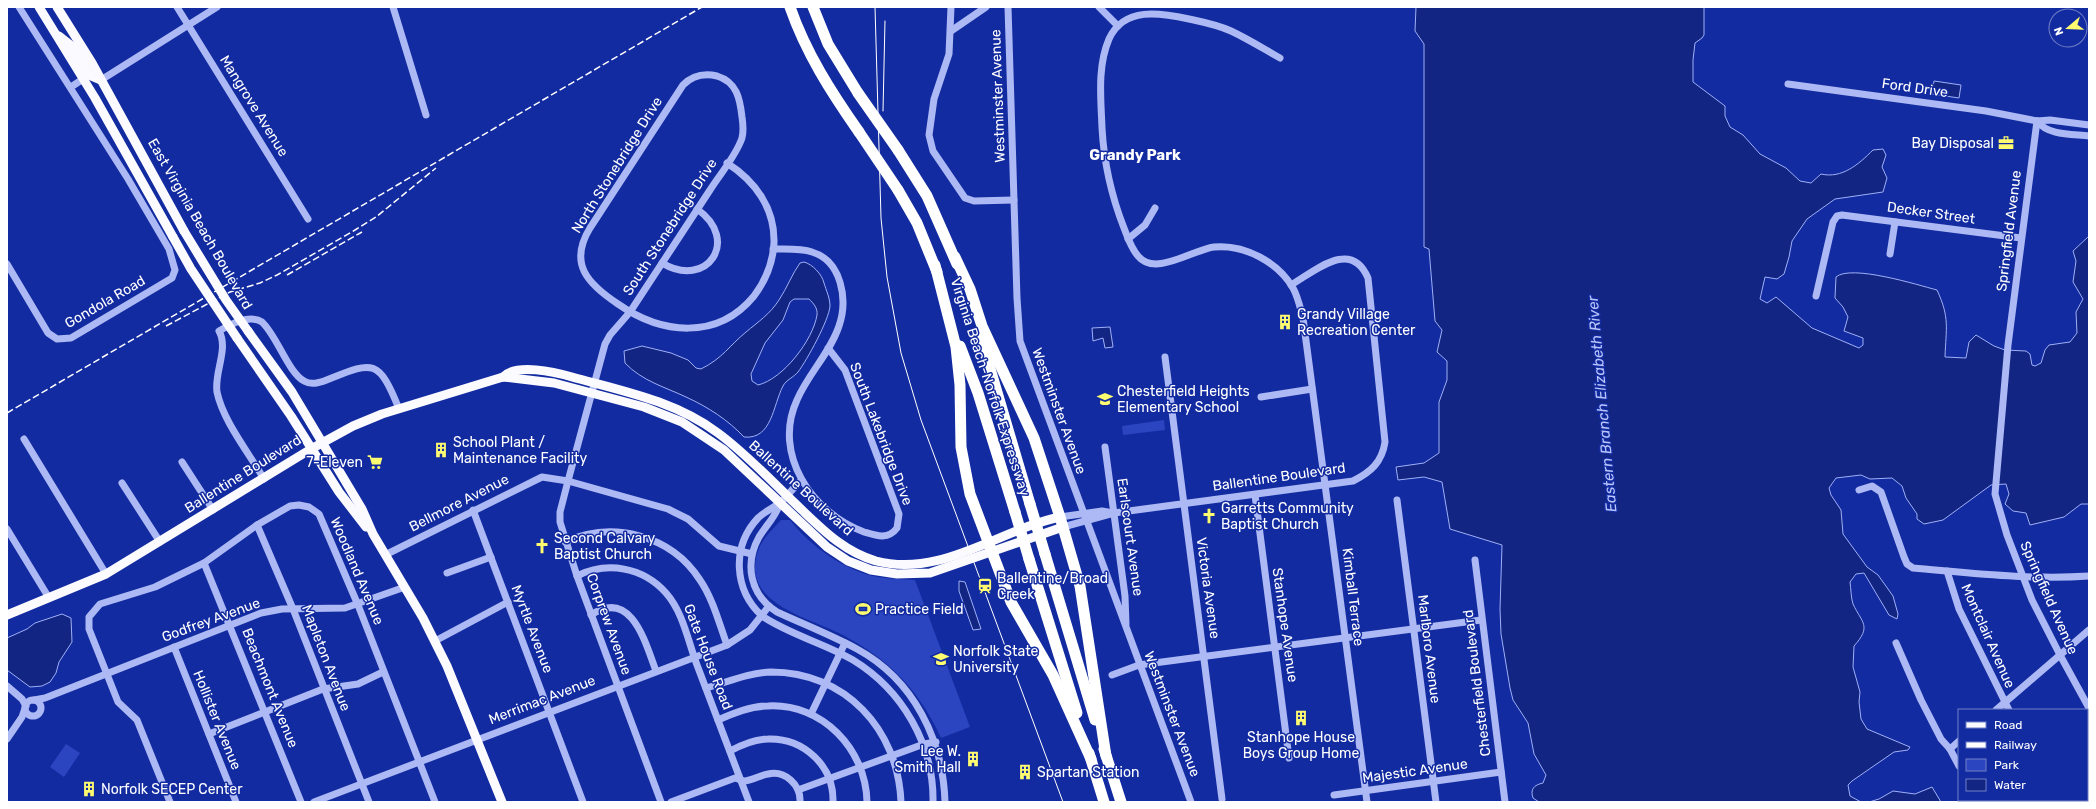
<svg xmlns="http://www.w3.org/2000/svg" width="2096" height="809" font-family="Rubik,sans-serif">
  <rect width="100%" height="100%" fill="#132ba0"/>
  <g fill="#2a45bf">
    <path d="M1164 420 1165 430 1123 435 1122 426Z"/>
    <path d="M781 520H790C810 546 845 571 878 577 890 579 903 579 915 580L970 727 941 738C925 702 901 672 868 650 859 644 849 638 839 633 804 616 736 601 760 546 765 536 774 528 781 520Z"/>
    <path d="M66 744 80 753 64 777 50 767Z"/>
  </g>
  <g fill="#132582" stroke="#9fb0f7" fill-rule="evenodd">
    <path d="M1416 7H1704V35L1702 38 1695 43 1693 60V82L1725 106V116L1730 127 1743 135 1760 154 1786 168 1800 181 1811 183 1821 174C1842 179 1859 164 1873 150L1883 149 1886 155 1882 167 1887 178 1883 192 1835 199 1807 219 1792 241 1789 257 1784 274 1777 279 1765 277 1760 299 1767 303 1776 297 1812 328 1859 348 1863 345V338L1844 331 1848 317 1843 307 1835 298 1836 277C1851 264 1918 285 1937 290 1950 318 1946 328 1945 357L1966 358 1969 342 1976 335 1994 346 2005 350 2026 351 2030 354 2032 365 2035 366 2041 363 2045 350 2049 345 2070 342 2077 333 2076 312 2083 299 2073 282 2076 261 2073 251 2089 236V504H2081L2064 517 2030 525 2026 513 2013 511 2005 504 2009 494 2006 484 1991 485 1943 520 1924 524 1917 519V514L1906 498 1902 486 1892 478 1870 479 1861 475 1836 478 1829 488 1831 495 1841 510 1843 534 1867 567 1878 575 1893 596 1898 614 1897 619 1889 615 1864 573 1856 574 1850 582C1851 589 1851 598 1853 604 1862 623 1872 626 1854 646L1853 667 1860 692 1859 702 1861 719 1867 729 1910 747 1908 750 1894 752 1852 781 1848 785 1850 796 1861 802H1539L1533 798C1530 789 1534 785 1543 783L1546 775 1534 754 1528 723 1513 700 1510 688 1501 634 1500 609 1502 545 1450 529 1442 482 1424 477 1398 480 1396 467 1424 463 1439 453V402L1447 380V361L1437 352 1442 330 1435 321 1429 249 1424 247V44L1415 31Z"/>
    <path d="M1934 81 1961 85 1959 98 1932 94Z"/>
    <path d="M804 262C812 264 822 274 824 283 826 290 830 298 830 306 829 320 807 360 798 372 794 377 786 380 783 386 773 405 772 440 744 437 728 420 708 407 686 397 665 387 642 381 625 363L624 351 642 346 671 353 688 360 696 368 701 369C723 358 729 346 746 332 758 322 770 314 779 300 787 288 792 274 800 263ZM794 299H809C813 303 818 308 817 315 813 340 783 379 758 385L752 381 751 374 765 343 783 320 790 302Z"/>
    <path d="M1110 327 1113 347 1105 348 1103 338 1093 341 1092 328Z"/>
    <path d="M959 581 965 582 981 629 973 630 959 591Z"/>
    <path d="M62 614 71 618 72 642 59 662 56 673 50 682 42 686 30 687 7 670V638L27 629 35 623Z"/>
    <path d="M1932 787 1941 802H1869L1879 799 1893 791 1915 794Z"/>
  </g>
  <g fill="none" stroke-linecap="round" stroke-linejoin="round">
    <g stroke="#acb9f4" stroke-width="7">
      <path d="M177 7 308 219"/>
      <path d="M393 7 426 115"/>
      <path d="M951 7 949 54 934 99 929 135 933 151 965 198 974 201 1014 200"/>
      <path d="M1008 7 1017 298 1020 341 1191 802"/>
      <path d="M1099 7 1118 26"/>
      <path d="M951 31 986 7"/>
      <path d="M1280 58C1264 49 1248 39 1231 31 1218 25 1203 22 1189 19 1161 13 1124 6 1109 39 1097 67 1101 99 1102 128 1104 164 1111 195 1124 228 1128 238 1131 248 1138 256 1155 277 1192 250 1214 247 1244 244 1278 262 1293 288 1298 297 1300 307 1303 318L1367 802"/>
      <path d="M101 80 217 7"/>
      <path d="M1788 84 1986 111 2037 121 2050 120 2089 125"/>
      <path d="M71 87 83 79"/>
      <path d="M2037 121 2008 345 1995 494 2007 535 2032 600 2060 655 2089 708"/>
      <path d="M2037 121C2048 136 2073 134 2089 136"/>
      <path d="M1128 239 1145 225 1155 208"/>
      <path d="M773 249C786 249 801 248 812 252 842 261 848 300 839 326 830 353 808 374 797 400 772 454 812 513 864 532 877 536 888 540 897 528L899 514 845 370 828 348"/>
      <path d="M1890 254 1895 222"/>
      <path d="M662 263C707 290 741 240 697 209"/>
      <path d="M7 264 48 333 57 339 71 338 162 284 172 278 175 270 169 249 128 179 19 7"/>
      <path d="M1816 296 1833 222 1837 216 1842 215 2021 238"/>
      <path d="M1165 357 1222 799"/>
      <path d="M1261 397 1312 389"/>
      <path d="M24 439 106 574"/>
      <path d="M1105 447 1125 596 1126 624"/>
      <path d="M182 462 213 510"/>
      <path d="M264 479C249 453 223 421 217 392 214 372 229 349 219 331 231 324 249 314 262 322 277 336 288 372 304 381 311 385 317 383 324 381 372 362 378 356 399 409"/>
      <path d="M802 480C794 487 788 495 781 502 774 508 765 511 758 518 731 547 734 590 762 616 790 635 824 643 853 660 902 690 934 744 933 802"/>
      <path d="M122 483 160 542"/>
      <path d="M1859 490 1872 486 1881 492 1904 557 1907 564 1913 568C1972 573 2030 580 2089 576"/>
      <path d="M1255 495 1289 758"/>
      <path d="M1397 500 1436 802"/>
      <path d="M780 503C776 517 766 525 759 537 744 564 750 595 777 612 803 624 831 635 857 649 914 680 943 740 945 802"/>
      <path d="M473 510 583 802"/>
      <path d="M1060 517 1102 511 1113 513"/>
      <path d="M257 525 293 609 369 802"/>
      <path d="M1063 527 1114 513 1353 481C1371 472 1382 462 1385 442L1368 278C1351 238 1315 271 1291 285"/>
      <path d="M7 529 49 598"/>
      <path d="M565 542C612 520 671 535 700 580 713 599 719 623 727 645"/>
      <path d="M385 555 542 477 568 481 668 509 688 519 719 546 752 554"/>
      <path d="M1475 560 1505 802"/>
      <path d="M204 563 301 802"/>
      <path d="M1947 571 1959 609 2009 710"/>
      <path d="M447 573 491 557"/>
      <path d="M577 576C607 561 643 567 666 593 683 612 688 641 697 665 714 711 732 756 749 802"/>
      <path d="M591 615C632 587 646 645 656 671"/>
      <path d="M435 641 508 602"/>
      <path d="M1896 643 1921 700 1941 739 1950 749 1959 766"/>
      <path d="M174 647 236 802"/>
      <path d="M1112 675 1139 665 1481 620"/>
      <path d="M7 686 22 699 26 706"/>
      <path d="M706 688C728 682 747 673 771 672 845 672 898 729 901 802"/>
      <path d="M34 700 45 698 261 613 282 609 345 608 405 587"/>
      <circle cx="33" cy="708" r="8"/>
      <path d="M1996 710 2089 630"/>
      <path d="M811 714 845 643"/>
      <path d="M718 720C734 713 751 706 768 706 822 703 866 749 867 802"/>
      <path d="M209 734 323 689 358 684 383 672"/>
      <path d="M7 739 22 717 25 708"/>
      <path d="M1950 749 1959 741"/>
      <path d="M730 751C741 745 755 739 768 739 803 738 834 765 833 802"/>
      <path d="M2087 786 2089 784"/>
      <path d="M798 790 924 744 936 742"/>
      <path d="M1334 795 1501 772"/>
      <path d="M1980 800 1981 802"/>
      <path d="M170 802 137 720 118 702 89 629V617L100 604 155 587 204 563 257 525 290 506 299 505 309 507 319 514 358 605 435 802"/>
      <path d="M314 802 727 645 750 630 769 606"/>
      <path d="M661 802 577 576 560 522V512L568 481 605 344 610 335 630 312C657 271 683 231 710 190 720 174 736 156 742 138 744 130 743 124 742 117 740 99 737 82 717 76 704 73 692 76 683 85L590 228C568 264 588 284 618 304 661 334 717 341 754 296 766 280 773 262 774 243 775 208 755 181 727 163"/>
      <path d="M671 802 735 778C738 779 741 780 744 781 751 781 761 775 768 774 785 770 801 785 800 802"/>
      <path d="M2068 802 2070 800"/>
    </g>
    <g stroke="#fafaff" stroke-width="9">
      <path d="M39 7 95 98 173 237"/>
      <path d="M57 7 92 63 184 231"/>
      <path d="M59 36 73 47 89 75 101 80"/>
      <path d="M248 331 292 392 362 509 373 534 423 618 447 666 502 802"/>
      <path d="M237 338 291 416 339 492 366 527"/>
      <path d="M503 377C516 363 555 372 572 377 623 391 675 401 718 433 748 455 774 484 802 510 824 531 845 552 876 561 942 578 998 530 1060 517"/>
      <path d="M7 615 106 574 311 449 353 426 382 414 503 377 554 383 644 407 682 422 724 450 827 547 848 561 871 570 897 574 930 573 1063 527"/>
    </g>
    <g stroke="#fff" stroke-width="11">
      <path d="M790 7C806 53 831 92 859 132"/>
      <path d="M813 7 828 44 858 93"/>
      <path d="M898 150 927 196 957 264"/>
      <path d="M898 190 917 223 937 272"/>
      <path d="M955 257 970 289 982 326 1034 438 1060 517 1080 586 1106 756"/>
      <path d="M935 265 956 347 960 385 961 447 970 494 1011 602 1053 675 1091 759"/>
      <path d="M981 338 1030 504"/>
      <path d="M960 346 978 393 1015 512"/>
      <path d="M1045 554 1095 720"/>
      <path d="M1029 559 1077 713"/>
      <path d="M1104 749 1121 802"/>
      <path d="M1089 753 1104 802"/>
    </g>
    <g stroke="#fff" stroke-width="1">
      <path d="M875 7 881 218 887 277 901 353 921 420 1063 802"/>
      <path d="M883 111 885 21"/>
    </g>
    <g stroke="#fff" stroke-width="1.5" stroke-dasharray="7 3" stroke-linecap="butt">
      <path d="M287 275 362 232"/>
      <path d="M166 326 230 292 260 283 277 275 355 230 376 217 436 168"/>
      <path d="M7 413 702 7"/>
    </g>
    <g stroke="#fafaff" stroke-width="9">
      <path d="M184 231 226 300 248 331"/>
      <path d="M173 237 191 269 237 338"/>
    </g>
    <g stroke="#fff" stroke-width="11">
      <path d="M858 93 898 150"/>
      <path d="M859 132 898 190"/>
      <path d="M1030 504 1045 554"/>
      <path d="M1015 512 1029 559"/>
    </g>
  </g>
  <defs>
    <symbol id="office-bare" viewBox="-9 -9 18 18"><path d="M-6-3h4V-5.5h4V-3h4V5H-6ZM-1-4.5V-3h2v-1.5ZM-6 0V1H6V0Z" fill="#fffc70" stroke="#132ba0" stroke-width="2.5" paint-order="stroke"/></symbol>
    <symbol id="building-bare" viewBox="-9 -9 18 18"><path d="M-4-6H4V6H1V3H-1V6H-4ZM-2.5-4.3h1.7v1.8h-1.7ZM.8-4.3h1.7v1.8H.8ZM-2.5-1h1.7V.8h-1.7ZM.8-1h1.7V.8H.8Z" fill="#fffc70" stroke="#132ba0" stroke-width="2.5" paint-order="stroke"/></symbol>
    <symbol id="school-bare" viewBox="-9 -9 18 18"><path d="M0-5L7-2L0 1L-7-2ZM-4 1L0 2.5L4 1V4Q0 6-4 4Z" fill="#fffc70" stroke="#132ba0" stroke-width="2.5" paint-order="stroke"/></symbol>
    <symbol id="supermarket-bare" viewBox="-9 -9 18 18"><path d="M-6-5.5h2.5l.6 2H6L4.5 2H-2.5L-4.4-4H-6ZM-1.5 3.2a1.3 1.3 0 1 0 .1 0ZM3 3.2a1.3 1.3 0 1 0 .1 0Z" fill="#fffc70" stroke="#132ba0" stroke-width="2.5" paint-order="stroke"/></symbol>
    <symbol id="church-bare" viewBox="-9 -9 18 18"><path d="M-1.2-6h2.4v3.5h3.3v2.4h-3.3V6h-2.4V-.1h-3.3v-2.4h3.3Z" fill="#fffc70" stroke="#132ba0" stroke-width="2.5" paint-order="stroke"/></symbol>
    <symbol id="station-bare" viewBox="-9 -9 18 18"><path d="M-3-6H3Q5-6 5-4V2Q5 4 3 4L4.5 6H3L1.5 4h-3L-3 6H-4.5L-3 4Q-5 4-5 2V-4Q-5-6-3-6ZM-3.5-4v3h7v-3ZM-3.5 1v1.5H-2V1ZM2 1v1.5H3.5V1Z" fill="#fffc70" stroke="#132ba0" stroke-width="2.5" paint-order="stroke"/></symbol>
    <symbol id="stadium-bare" viewBox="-9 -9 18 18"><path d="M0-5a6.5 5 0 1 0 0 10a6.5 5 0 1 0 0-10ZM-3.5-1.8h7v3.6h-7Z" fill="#fffc70" stroke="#132ba0" stroke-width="2.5" paint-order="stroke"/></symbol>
    <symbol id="university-bare" viewBox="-9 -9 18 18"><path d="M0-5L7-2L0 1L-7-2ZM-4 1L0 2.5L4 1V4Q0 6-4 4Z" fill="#fffc70" stroke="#132ba0" stroke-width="2.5" paint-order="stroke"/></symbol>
  </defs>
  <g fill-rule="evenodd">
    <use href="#office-bare" x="1995" y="132" width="22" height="22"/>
    <use href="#building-bare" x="1274" y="311" width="22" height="22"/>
    <use href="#school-bare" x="1094" y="388" width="22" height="22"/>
    <use href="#building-bare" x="430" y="439" width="22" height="22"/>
    <use href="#supermarket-bare" x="364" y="451" width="22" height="22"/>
    <use href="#church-bare" x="1198" y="505" width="22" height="22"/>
    <use href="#church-bare" x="531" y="535" width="22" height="22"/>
    <use href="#station-bare" x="974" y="575" width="22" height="22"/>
    <use href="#stadium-bare" x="852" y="598" width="22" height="22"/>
    <use href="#university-bare" x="930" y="648" width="22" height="22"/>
    <use href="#building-bare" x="1290" y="707" width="22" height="22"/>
    <use href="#building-bare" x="962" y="748" width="22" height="22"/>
    <use href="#building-bare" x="1014" y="761" width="22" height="22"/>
    <use href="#building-bare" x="78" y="778" width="22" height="22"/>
  </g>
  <g text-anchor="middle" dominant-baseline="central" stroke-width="3" stroke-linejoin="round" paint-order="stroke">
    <g font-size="14" fill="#fff" stroke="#132ba0">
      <text transform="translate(1915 88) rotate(8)">Ford Drive</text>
      <text transform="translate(998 96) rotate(-92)">Westminster Avenue</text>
      <text transform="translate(254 106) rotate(58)">Mangrove Avenue</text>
      <text transform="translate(617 165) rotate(-58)">North Stonebridge Drive</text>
      <text transform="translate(1931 213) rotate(8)">Decker Street</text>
      <text transform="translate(200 224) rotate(60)">East Virginia Beach Boulevard</text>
      <text transform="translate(670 227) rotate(-57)">South Stonebridge Drive</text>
      <text transform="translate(2009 231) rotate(-83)">Springfield Avenue</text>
      <text transform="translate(105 302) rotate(-30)">Gondola Road</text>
      <text transform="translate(990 387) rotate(72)">Virginia Beach-Norfolk Expressway</text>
      <text transform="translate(1059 411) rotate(70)">Westminster Avenue</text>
      <text transform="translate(881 434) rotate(69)">South Lakebridge Drive</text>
      <text transform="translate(243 474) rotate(-32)">Ballentine Boulevard</text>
      <text transform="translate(1279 477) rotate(-8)">Ballentine Boulevard</text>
      <text transform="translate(801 488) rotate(42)">Ballentine Boulevard</text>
      <text transform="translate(459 503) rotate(-27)">Bellmore Avenue</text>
      <text transform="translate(1130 537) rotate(82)">Earlscourt Avenue</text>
      <text transform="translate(357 571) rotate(67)">Woodland Avenue</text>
      <text transform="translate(1208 588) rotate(82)">Victoria Avenue</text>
      <text transform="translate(1353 597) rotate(83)">Kimball Terrace</text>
      <text transform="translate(2049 598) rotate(66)">Springfield Avenue</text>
      <text transform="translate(211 620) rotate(-20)">Godfrey Avenue</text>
      <text transform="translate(609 624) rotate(70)">Corprew Avenue</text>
      <text transform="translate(1285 625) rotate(82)">Stanhope Avenue</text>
      <text transform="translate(532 629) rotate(69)">Myrtle Avenue</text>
      <text transform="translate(1988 636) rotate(66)">Montclair Avenue</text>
      <text transform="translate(1429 649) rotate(83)">Marlboro Avenue</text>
      <text transform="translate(708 657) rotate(69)">Gate House Road</text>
      <text transform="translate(326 658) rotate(69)">Mapleton Avenue</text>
      <text transform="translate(1477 683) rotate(-97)">Chesterfield Boulevard</text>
      <text transform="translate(270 688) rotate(68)">Beachmont Avenue</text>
      <text transform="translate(542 700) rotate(-21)">Merrimac Avenue</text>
      <text transform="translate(1172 714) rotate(69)">Westminster Avenue</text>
      <text transform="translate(217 720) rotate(68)">Hollister Avenue</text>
      <text transform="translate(1415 771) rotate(-8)">Majestic Avenue</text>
    </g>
    <g font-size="14" fill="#fff" stroke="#132ba0" text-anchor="start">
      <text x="1994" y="143" text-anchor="end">Bay Disposal</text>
      <text x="1297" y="314">Grandy Village<tspan x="1297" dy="16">Recreation Center</tspan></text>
      <text x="1117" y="391">Chesterfield Heights<tspan x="1117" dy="16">Elementary School</tspan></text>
      <text x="453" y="442">School Plant /<tspan x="453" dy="16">Maintenance Facility</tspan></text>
      <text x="363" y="462" text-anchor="end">7-Eleven</text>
      <text x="1221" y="508">Garretts Community<tspan x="1221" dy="16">Baptist Church</tspan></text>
      <text x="554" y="538">Second Calvary<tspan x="554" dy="16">Baptist Church</tspan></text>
      <text x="997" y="578">Ballentine/Broad<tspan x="997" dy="16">Creek</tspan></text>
      <text x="875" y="609">Practice Field</text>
      <text x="953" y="651">Norfolk State<tspan x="953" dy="16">University</tspan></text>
      <text x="1301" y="737" text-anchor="middle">Stanhope House<tspan x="1301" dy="16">Boys Group Home</tspan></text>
      <text x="961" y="751" text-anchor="end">Lee W.<tspan x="961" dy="16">Smith Hall</tspan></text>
      <text x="1037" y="772">Spartan Station</text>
      <text x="101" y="789">Norfolk SECEP Center</text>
    </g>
    <g font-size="15" font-weight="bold" fill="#fff" stroke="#132ba0">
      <text x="1135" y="155">Grandy Park</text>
    </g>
    <g font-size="15" font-style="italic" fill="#b9c5fa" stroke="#132ba0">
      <text transform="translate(1602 404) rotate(-95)">Eastern Branch Elizabeth River</text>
    </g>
  </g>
  <rect width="2096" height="809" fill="none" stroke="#ffffff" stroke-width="16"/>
  <rect x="1958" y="709" width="130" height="92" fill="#132ba0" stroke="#7180c6"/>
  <rect x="1966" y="722" width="20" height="6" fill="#fafaff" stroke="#7180c6"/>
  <text x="1994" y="729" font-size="12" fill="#ffffff">Road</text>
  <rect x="1966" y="742" width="20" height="6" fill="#ffffff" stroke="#7180c6"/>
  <text x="1994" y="749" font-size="12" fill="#ffffff">Railway</text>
  <rect x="1966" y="759" width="20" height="12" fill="#2a45bf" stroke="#7180c6"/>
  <text x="1994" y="769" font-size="12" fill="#ffffff">Park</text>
  <rect x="1966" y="779" width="20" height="12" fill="#132582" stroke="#7180c6"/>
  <text x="1994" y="789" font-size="12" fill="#ffffff">Water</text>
  <g transform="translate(2068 28) rotate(251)"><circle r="19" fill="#132ba0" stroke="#7180c6"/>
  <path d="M0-3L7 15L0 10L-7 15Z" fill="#fffc70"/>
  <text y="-6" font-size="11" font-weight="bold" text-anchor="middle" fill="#ffffff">N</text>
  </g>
</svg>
